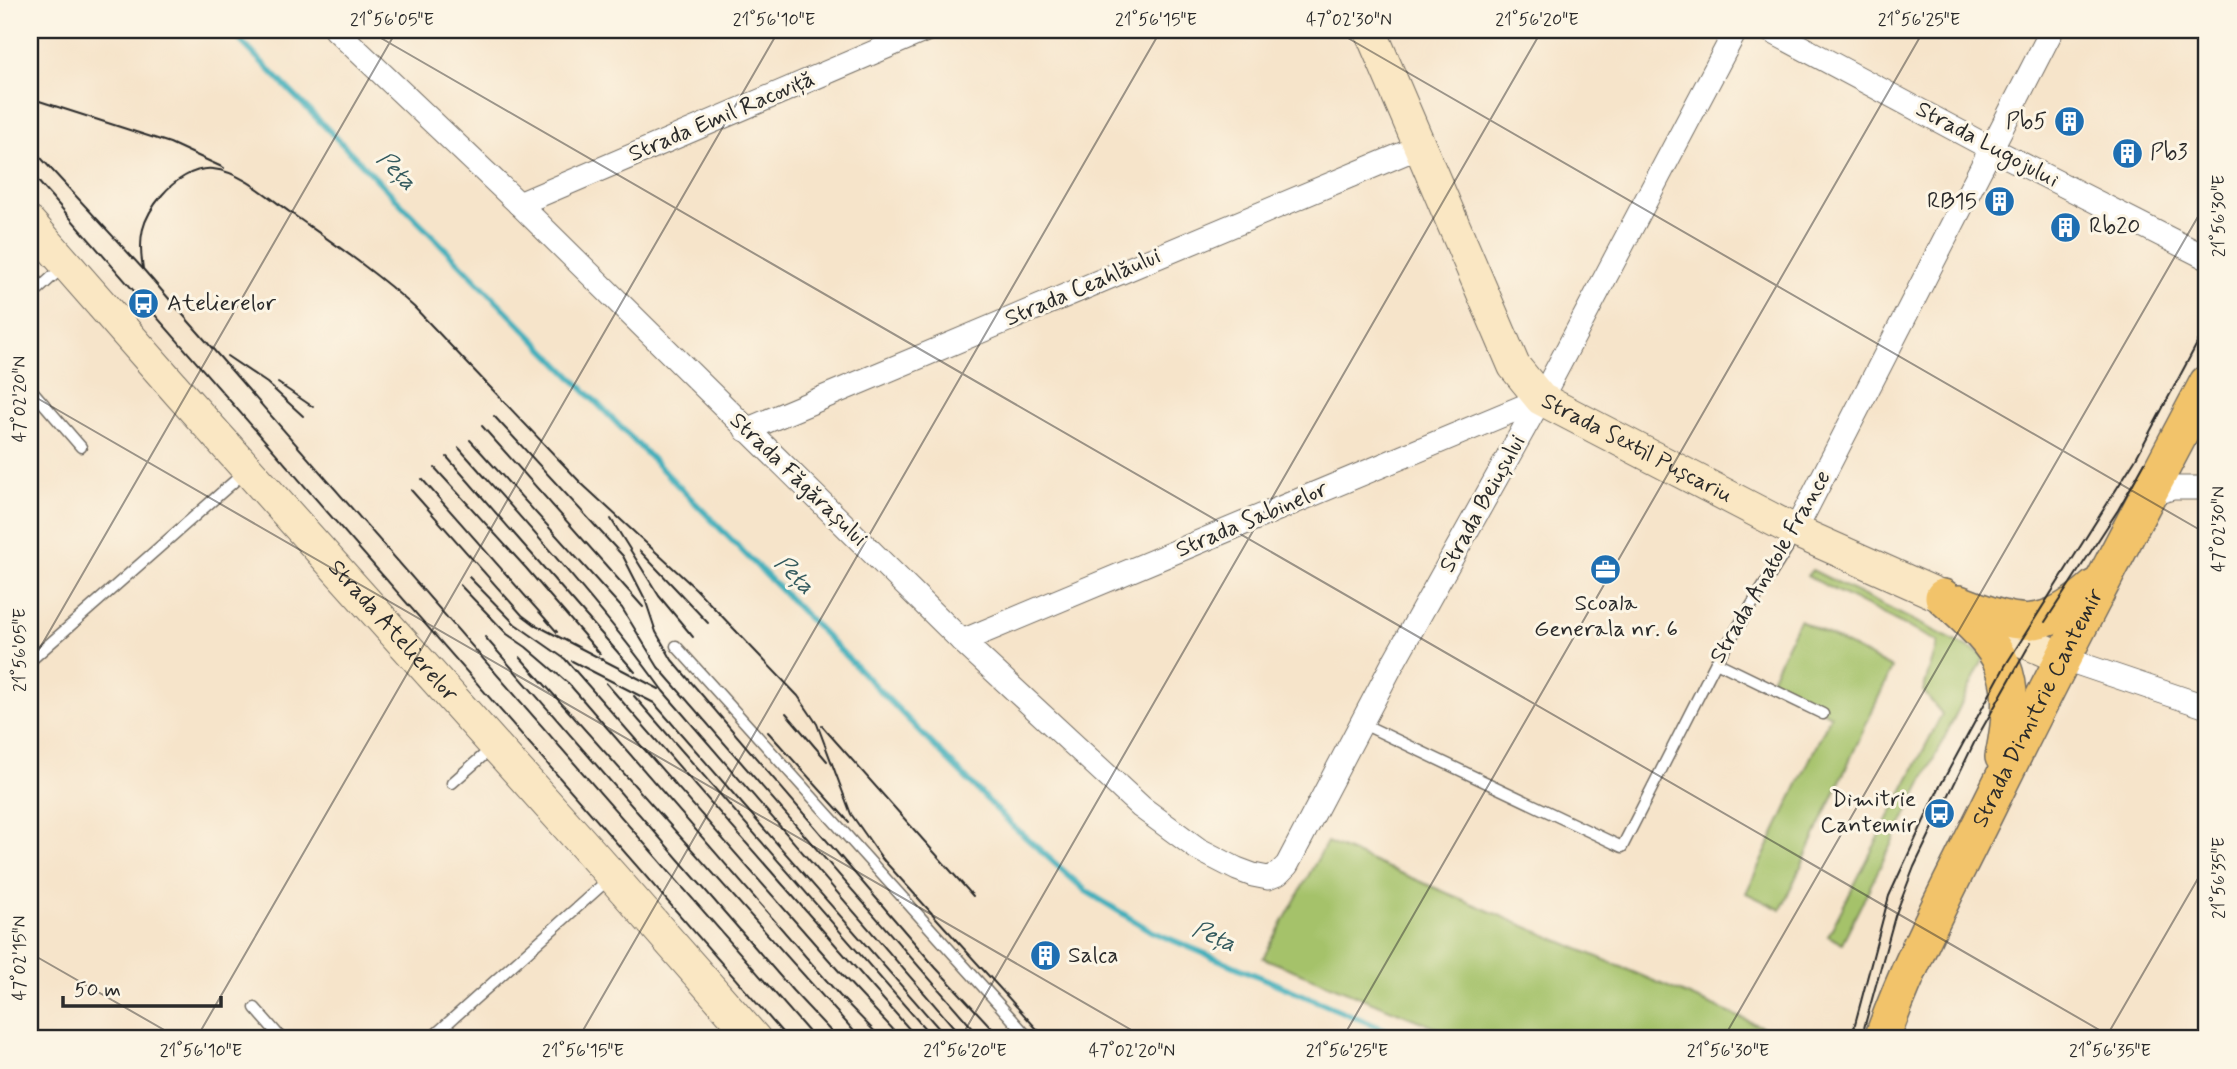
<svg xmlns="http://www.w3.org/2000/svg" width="2237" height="1069" font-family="Mynerve,sans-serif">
  <rect width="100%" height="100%" fill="#fcf5e5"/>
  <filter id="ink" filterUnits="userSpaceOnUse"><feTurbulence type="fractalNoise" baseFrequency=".0143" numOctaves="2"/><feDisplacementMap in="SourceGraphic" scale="14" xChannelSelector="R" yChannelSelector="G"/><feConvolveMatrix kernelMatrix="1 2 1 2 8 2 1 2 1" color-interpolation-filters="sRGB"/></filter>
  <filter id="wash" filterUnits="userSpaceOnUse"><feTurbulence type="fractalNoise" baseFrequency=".00686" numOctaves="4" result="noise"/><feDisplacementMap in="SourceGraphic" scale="28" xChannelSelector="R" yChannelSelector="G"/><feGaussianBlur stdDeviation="1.57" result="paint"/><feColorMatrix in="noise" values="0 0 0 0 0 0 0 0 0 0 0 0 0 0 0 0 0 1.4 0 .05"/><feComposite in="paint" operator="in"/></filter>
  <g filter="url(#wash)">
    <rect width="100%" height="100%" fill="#f6e4ca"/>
    <g fill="#a5c26a" stroke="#68764a" stroke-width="2">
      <path d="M1812 570 1985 656 1842 943 1828 936 1942 714 1923 691 1938 642 1807 576Z"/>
      <path d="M1799 620 1892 668 1781 910 1746 893 1831 715 1769 683Z"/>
      <path d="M1327 842 1760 1026 1787 1039H1464L1263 958Z"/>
    </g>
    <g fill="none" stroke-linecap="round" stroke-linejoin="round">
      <path stroke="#3fafbb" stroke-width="6" d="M230 30 1013 826 1086 891 1151 931 1407 1039"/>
    </g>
  </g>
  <g filter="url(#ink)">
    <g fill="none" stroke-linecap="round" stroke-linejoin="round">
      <defs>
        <g id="lane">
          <path d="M30 297 64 266"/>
          <path d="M30 388 81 447"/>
          <path d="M676 646 1030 1039"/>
          <path d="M30 661 246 471"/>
          <path d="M1716 662 1823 714"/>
          <path d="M1361 723 1622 847 1716 662 1788 547 1794 534"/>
          <path d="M452 783 492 748"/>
          <path d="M255 1008 282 1039"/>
          <path d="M430 1039 610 878"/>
        </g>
        <g id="street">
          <path d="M336 30 519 204 962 641 1141 807 1198 849 1237 869 1253 875 1268 878 1278 874 1287 865 1392 665 1550 382 1736 30"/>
          <path d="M1769 30 1990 148 2207 258"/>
          <path d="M519 204 926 30"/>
          <path d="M746 430 1419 147"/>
          <path d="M2148 495 2173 488H2207"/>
          <path d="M1795 531 2052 30"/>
          <path d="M962 641 1541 399"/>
          <path d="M2062 658 2207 707"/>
        </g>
        <g id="secondary">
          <path id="s1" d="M1370 30 1514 366 1541 399 1795 531 1943 597 2021 640 2062 658"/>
          <path id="s2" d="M30 223 180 394 612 876 755 1039"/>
        </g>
        <g id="primary">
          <path d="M1943 597C2005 652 2020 671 2003 757"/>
          <path d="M1959 603C2021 627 2042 633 2095 587"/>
          <path id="s3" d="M1882 1039C1909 961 1949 887 1986 812 2057 667 2132 525 2207 383"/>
        </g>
      </defs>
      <use href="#lane" stroke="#726c63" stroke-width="13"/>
      <use href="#street" stroke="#726c63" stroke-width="25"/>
      <use href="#secondary" stroke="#726c63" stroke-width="34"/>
      <use href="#primary" stroke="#726c63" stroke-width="38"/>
      <use href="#lane" stroke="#fff" stroke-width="10"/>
      <use href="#street" stroke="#fff" stroke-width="23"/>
      <use href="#secondary" stroke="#fae7c3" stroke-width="32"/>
      <use href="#primary" stroke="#f2c36a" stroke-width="35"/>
      <g stroke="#2b2b2b" stroke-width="2">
        <path d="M30 98 170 143 224 168"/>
        <path d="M30 146 143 269"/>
        <path d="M30 172 788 1039"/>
        <path d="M227 356 267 383 303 416"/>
        <path d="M278 383 313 407"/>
        <path d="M494 416 623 556 645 599 656 632 672 660 936 968 1002 1039"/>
        <path d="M482 426 643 607"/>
        <path d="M470 440 622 608 658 667 982 1039"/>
        <path d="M459 448C529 527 601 605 663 691L964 1039"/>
        <path d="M447 457 635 672"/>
        <path d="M435 468 526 568 600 654"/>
        <path d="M422 479 557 632"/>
        <path d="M411 490 522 615 534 624 659 689"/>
        <path d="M611 519 659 596 693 637"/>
        <path d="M640 551 708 623"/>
        <path d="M469 577 515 624 565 659 844 977 902 1039"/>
        <path d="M460 585 507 634 526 647 569 684 840 996 882 1039"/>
        <path d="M2045 622 2118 510 2145 462"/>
        <path d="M485 637 793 991 838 1039"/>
        <path d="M520 657 861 1039"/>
        <path d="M572 661 654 703 948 1039"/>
        <path d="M606 683 918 1039"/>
        <path d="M634 696 934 1039"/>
        <path d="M786 713 827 761"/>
        <path d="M822 726 973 896"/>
        <path d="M768 732 849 822"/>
        <path d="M879 855 1046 1039"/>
        <path d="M815 1039 143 269C138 238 141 220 162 195 174 181 194 167 213 169 242 172 268 197 291 213 333 243 376 272 414 307L582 484 696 589 798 696 817 724 851 814 884 861"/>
        <path d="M1851 1039 1889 896 1939 788 2005 666 2136 458 2207 325"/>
        <path d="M1861 1039 1895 916 1914 867 1974 743 2031 642"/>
      </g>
    </g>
  </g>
  <path fill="none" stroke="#2b2b2b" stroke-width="2" stroke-opacity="0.45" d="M367 30 2115 1039M1334 30 2207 534M30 394 1147 1039M30 665 397 30M30 953 180 1039M196 1039 779 30M578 1039 1161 30M960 1039 1542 30M1342 1039 1924 30M1723 1039 2207 201M2105 1039 2207 863"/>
  <defs>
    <symbol id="building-disc" viewBox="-11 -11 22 22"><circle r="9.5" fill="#1f6fb2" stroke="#fcf5e5"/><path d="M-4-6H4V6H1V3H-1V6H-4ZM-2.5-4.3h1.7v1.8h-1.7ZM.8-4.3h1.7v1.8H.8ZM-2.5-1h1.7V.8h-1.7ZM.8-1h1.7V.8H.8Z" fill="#fff"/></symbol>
    <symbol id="bus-disc" viewBox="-11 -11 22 22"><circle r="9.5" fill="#1f6fb2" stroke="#fcf5e5"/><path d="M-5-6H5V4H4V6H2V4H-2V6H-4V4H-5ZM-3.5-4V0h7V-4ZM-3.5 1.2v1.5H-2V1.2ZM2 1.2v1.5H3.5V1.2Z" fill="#fff"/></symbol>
    <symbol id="office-disc" viewBox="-11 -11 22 22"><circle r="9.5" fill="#1f6fb2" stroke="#fcf5e5"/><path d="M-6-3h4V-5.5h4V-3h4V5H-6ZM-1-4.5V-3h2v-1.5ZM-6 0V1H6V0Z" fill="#fff"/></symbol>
  </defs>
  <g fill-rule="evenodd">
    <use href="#building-disc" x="2052" y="104" width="35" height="35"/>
    <use href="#building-disc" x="2110" y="136" width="35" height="35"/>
    <use href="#building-disc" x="1982" y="184" width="35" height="35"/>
    <use href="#building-disc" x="2048" y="210" width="35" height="35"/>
    <use href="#bus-disc" x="126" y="286" width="35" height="35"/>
    <use href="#office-disc" x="1588" y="552" width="35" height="35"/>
    <use href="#bus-disc" x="1922" y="796" width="35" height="35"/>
    <use href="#building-disc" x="1028" y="938" width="35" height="35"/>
  </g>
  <g text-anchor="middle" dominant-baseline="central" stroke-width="6" stroke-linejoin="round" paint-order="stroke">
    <g font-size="23" fill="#2b2b2b" stroke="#fcf5e5">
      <text transform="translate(722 117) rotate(-23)">Strada Emil Racoviță</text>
      <text transform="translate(1987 145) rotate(28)">Strada Lugojului</text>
      <text transform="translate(1083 288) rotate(-23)">Strada Ceahlăului</text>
      <text stroke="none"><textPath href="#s1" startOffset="516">Strada Sextil Pușcariu</textPath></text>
      <text transform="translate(798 480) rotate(44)">Strada Făgărașului</text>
      <text transform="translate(1483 504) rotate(-61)">Strada Beiușului</text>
      <text transform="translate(1252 520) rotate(-23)">Strada Sabinelor</text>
      <text transform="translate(1771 567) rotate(-60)">Strada Anatole France</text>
      <text stroke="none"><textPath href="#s2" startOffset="546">Strada Atelierelor</textPath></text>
      <text stroke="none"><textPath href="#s3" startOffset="366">Strada Dimitrie Cantemir</textPath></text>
    </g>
    <g font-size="23" fill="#2b2b2b" stroke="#fcf5e5" text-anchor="start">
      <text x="2047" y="122" text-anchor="end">Pb5</text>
      <text x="2150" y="153">Pb3</text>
      <text x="1977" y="202" text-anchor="end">RB15</text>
      <text x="2089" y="227">Rb20</text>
      <text x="167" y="304">Atelierelor</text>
      <text x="1606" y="604" text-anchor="middle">Scoala<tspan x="1606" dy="26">Generala nr. 6</tspan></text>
      <text x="1916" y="800" text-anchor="end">Dimitrie<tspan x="1916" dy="26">Cantemir</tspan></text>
      <text x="1068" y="956">Salca</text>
    </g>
    <g font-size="24" font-style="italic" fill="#32595d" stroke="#fcf5e5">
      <text transform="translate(396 171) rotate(45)">Peța</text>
      <text transform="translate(794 575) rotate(45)">Peța</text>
      <text transform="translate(1214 937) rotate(23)">Peța</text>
    </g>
  </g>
  <rect width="2237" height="1069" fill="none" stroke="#fcf5e5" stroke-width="77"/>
  <path d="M63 996v10h158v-10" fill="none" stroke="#2b2b2b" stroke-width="3.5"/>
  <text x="74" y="996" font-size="21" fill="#2b2b2b" stroke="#fcf5e5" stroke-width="5" paint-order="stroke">50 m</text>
  <rect x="38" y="38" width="2160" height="992" fill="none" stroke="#2b2b2b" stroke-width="2.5"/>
  <g font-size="18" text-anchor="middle" fill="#2b2b2b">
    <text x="392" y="25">21°56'05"E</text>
    <text x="774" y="25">21°56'10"E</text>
    <text x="1156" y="25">21°56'15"E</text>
    <text x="1349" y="25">47°02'30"N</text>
    <text x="1537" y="25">21°56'20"E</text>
    <text x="1919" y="25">21°56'25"E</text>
    <text transform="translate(2218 216) rotate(-90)" y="6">21°56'30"E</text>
    <text transform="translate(19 399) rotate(-90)" y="6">47°02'20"N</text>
    <text transform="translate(2218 529) rotate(-90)" y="6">47°02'30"N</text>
    <text transform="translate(19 650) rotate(-90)" y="6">21°56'05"E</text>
    <text transform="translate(2218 878) rotate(-90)" y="6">21°56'35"E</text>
    <text transform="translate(19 958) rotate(-90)" y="6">47°02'15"N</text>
    <text x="201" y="1056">21°56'10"E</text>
    <text x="583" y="1056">21°56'15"E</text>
    <text x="965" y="1056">21°56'20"E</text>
    <text x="1132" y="1056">47°02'20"N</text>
    <text x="1347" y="1056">21°56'25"E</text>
    <text x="1728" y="1056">21°56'30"E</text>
    <text x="2110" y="1056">21°56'35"E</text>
  </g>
</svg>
